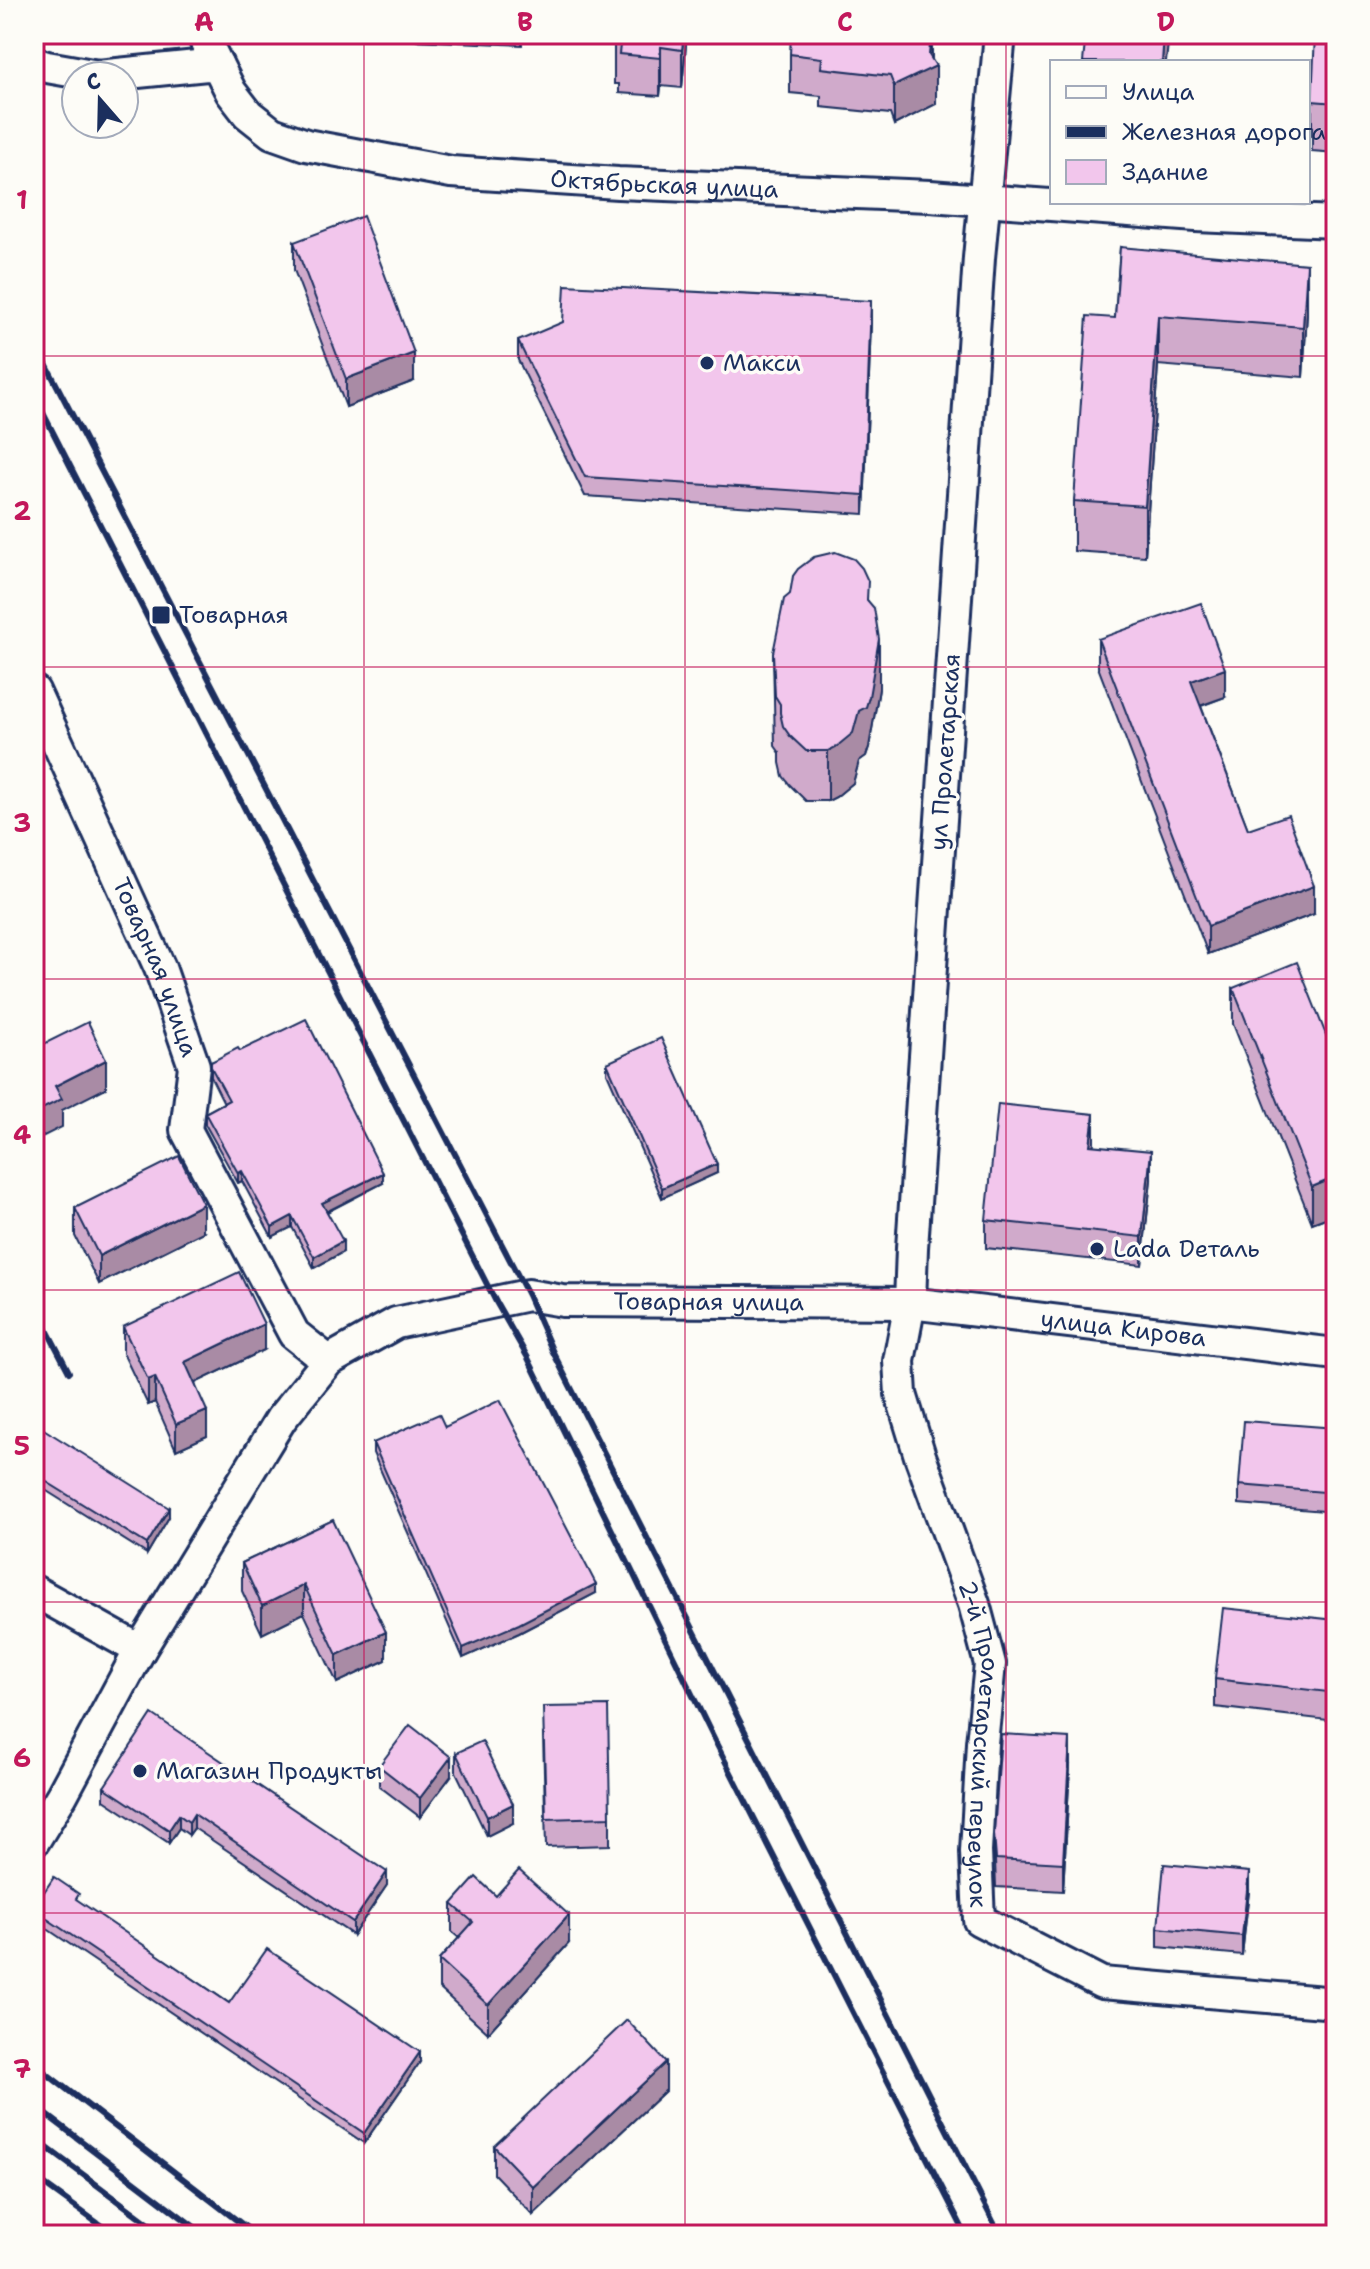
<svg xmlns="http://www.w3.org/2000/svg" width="1370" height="2269" font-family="'Shantell Sans',sans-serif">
  <rect width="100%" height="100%" fill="#fdfcf7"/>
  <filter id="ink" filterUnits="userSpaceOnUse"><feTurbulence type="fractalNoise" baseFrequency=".0125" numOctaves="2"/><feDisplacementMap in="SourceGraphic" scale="16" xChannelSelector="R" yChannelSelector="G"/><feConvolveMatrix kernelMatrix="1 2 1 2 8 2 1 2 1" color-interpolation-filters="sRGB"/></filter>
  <g filter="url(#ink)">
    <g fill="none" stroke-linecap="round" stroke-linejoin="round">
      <path stroke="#598aae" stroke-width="11" d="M34 2230 41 2235"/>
      <defs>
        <g id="street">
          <path d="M202 34 217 64"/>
          <path id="s1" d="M1000 34 979 258 912 1248 910 1303 899 1361 901 1394 920 1456 974 1604 990 1664 982 1743 976 1852 979 1920 1102 1983 1336 2003"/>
          <path id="s2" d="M34 63 47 67 98 76 217 64 231 92 248 114 272 133 306 145 451 172 618 183 930 196 1196 216 1336 222"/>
          <path id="s3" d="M34 691 160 968 194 1066 186 1130 294 1334 328 1361"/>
          <path d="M34 1591 140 1650"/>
          <path id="s4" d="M34 1841 62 1795 140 1650 281 1419 328 1361 396 1323 528 1295 563 1301 910 1303 1336 1354"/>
        </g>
      </defs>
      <use href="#street" stroke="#1b2f5e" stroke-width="36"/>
      <use href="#street" stroke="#fdfcf7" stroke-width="30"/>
      <g stroke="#1b2f5e" stroke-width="6">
        <path d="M34 341 528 1295 552 1350 1000 2235"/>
        <path d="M34 395 496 1302 528 1358 715 1741 966 2235"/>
        <path d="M34 1305 69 1372"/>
        <path d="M34 2064 256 2235"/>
        <path d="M34 2105 205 2235"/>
        <path d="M34 2138 164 2235"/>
        <path d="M34 2177 114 2235"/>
      </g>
    </g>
    <g fill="#d0aacb" stroke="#1b2f5e" stroke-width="2">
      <path d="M366 34H522V45L366 38Z"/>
      <path d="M687 34 682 88 661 86 660 96 619 93V84H614V45Z"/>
      <path d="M932 34V60L936 104 894 125 890 114 821 107V96L790 93V54Z"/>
      <path d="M1336 34V153L1312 151V101Z"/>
      <path d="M294 242 414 381 346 407 294 270Z"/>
      <path d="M1120 247 1307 313 1303 377 1158 365 1145 556 1074 551V501L1115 318Z"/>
      <path d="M871 321 864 514 585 496 518 360V341Z"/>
      <path d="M790 594 868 601 879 689 869 747 866 756 859 761 853 783 836 797 828 801H806L790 785 783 776 780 763V753L775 746 773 653Z"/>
      <path d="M1098 639 1225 697 1201 706 1248 829 1314 914 1208 954 1098 667Z"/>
      <path d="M1233 988 1336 1060V1214L1312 1223 1233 1024Z"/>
      <path d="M240 1051 383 1183 327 1212 343 1252 314 1268 292 1227 272 1237 242 1181 238 1183 205 1124V1113L224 1103 211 1077V1062Z"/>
      <path d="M607 1063 717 1173 662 1198 607 1073Z"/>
      <path d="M1151 1179 1142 1265 986 1248V1220Z"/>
      <path d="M75 1208 203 1232 99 1284 75 1236Z"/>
      <path d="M123 1327 264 1350 195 1383 207 1436 176 1450 155 1402 148 1405 123 1353Z"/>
      <path d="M34 1423 169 1517 147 1554 34 1483Z"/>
      <path d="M445 1427 596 1593 519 1633 463 1658 373 1453V1443Z"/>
      <path d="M1336 1428V1512L1239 1504V1485Z"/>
      <path d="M333 1520 386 1660 337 1683 304 1613 262 1634 242 1591V1563Z"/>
      <path d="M1336 1620V1721L1215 1707V1679Z"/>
      <path d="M543 1735 610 1817V1845L546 1847Z"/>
      <path d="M456 1753 513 1823 487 1836 456 1772Z"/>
      <path d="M379 1766 451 1776 420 1817 379 1786Z"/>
      <path d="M1070 1766 1063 1891 996 1887 994 1834Z"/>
      <path d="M104 1787 387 1872V1885L353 1935 194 1828 189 1835 179 1828 169 1843 104 1800Z"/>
      <path d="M1249 1891 1242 1955 1158 1947V1928Z"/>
      <path d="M496 1896 569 1943 488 2033 439 1988V1960L459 1938 452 1932V1904Z"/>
      <path d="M79 1902 229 2003 420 2062 364 2143 34 1920V1907Z"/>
      <path d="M666 2090 533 2215 494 2174V2146Z"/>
    </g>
    <g fill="#a98ba5" stroke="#1b2f5e" stroke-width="2">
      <path d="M684 34H687L682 88V50Z"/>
      <path d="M931 34H932L931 68 936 66V104L894 125V86L929 55Z"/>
      <path d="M1164 34H1169L1166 62H1162Z"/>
      <path d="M661 47V86L660 96V58Z"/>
      <path d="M1307 264V313L1303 377V327Z"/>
      <path d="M871 301V321L864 514V495Z"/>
      <path d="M1158 316V365L1145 556V506Z"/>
      <path d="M414 353V381L346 407V379Z"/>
      <path d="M879 639V689L869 747 866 756 859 761 853 783 836 797 828 801V751L859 711Z"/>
      <path d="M1225 669V697L1191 709V681Z"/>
      <path d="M1314 886V914L1208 954V926Z"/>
      <path d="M106 1060V1088L62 1110V1127L34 1141V1113L55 1086Z"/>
      <path d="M1094 1114V1142L1090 1173V1145Z"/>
      <path d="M1151 1151V1179L1142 1265V1237Z"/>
      <path d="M717 1164V1173L662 1198V1188Z"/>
      <path d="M242 1171V1181L238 1183V1173Z"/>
      <path d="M383 1173V1183L322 1214V1203Z"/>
      <path d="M1336 1177V1214L1312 1223V1187Z"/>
      <path d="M203 1204V1232L99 1284V1256Z"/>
      <path d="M292 1216V1227L272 1237V1227Z"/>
      <path d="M343 1241V1252L314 1268V1257Z"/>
      <path d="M264 1324V1350L185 1388V1362Z"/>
      <path d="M155 1377V1402L148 1405V1380Z"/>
      <path d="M207 1411V1436L176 1450V1424Z"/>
      <path d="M169 1508V1517L147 1554V1544Z"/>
      <path d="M596 1584V1593L519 1633 463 1658V1648Z"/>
      <path d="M304 1585V1613L262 1634V1606Z"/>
      <path d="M386 1632V1660L337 1683V1655Z"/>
      <path d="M1070 1738V1766L1063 1891V1863Z"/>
      <path d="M451 1757V1776L420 1817V1798Z"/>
      <path d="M513 1804V1823L487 1836V1817Z"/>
      <path d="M194 1814V1828L189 1835V1822Z"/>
      <path d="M179 1815V1828L169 1843V1830Z"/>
      <path d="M387 1872V1885L353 1935V1922Z"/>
      <path d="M1249 1872V1891L1242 1955V1936Z"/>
      <path d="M569 1915V1943L488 2033V2005Z"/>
      <path d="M420 2052V2062L364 2143V2133Z"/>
      <path d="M666 2062V2090L533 2215V2187Z"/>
    </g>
    <g fill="#f2c6ec" stroke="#1b2f5e" stroke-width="2">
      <path d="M615 34H684L682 50 661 47 660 58 619 54 620 45H614Z"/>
      <path d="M791 34H931L929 55 936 66 894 86 890 76 821 68 822 58 790 54Z"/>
      <path d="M1086 34H1164L1162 62H1083Z"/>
      <path d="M1315 34H1336V103L1312 101Z"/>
      <path d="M363 216 414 353 346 379 294 242Z"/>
      <path d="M1120 247 1307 264 1303 327 1158 316 1145 506 1074 501 1087 316 1115 318Z"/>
      <path d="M565 285 871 301 864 495 585 477 518 341 563 322Z"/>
      <path d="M835 552 854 559 862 568 868 581 867 600 874 608 879 639 869 697 866 707 859 711 853 733 836 747 828 751H806L790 736 783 726 780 713V704L775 696 773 653 784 599 790 594 793 576 798 569 814 557Z"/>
      <path d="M1201 603 1225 669 1191 681 1248 829 1288 815 1314 886 1208 926 1098 639Z"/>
      <path d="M1297 962 1336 1060V1177L1312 1187 1233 988Z"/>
      <path d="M306 1019 383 1173 322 1203 343 1241 314 1257 292 1216 272 1227 242 1171 238 1173 205 1113 229 1100 211 1067V1062L238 1048 240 1051Z"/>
      <path d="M88 1022 106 1060 55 1086 62 1099 34 1113V1039L38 1047Z"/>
      <path d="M661 1038 717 1164 662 1188 607 1063Z"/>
      <path d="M998 1104 1094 1114 1090 1145 1151 1151 1142 1237 986 1220Z"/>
      <path d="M179 1156 203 1204 99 1256 75 1208Z"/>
      <path d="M239 1272 264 1324 185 1362 207 1411 176 1424 155 1377 148 1380 123 1327Z"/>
      <path d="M500 1400 596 1584 519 1624 463 1648 373 1443 439 1414 445 1427Z"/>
      <path d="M1244 1421 1336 1428V1493L1239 1485Z"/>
      <path d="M34 1423 169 1508 147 1544 34 1474Z"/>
      <path d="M333 1520 386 1632 337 1655 304 1585 262 1606 242 1563Z"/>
      <path d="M1223 1608 1336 1620V1693L1215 1679Z"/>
      <path d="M608 1706 610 1817 546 1819 543 1707Z"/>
      <path d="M152 1714 387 1872 353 1922 194 1814 189 1822 179 1815 169 1830 104 1787Z"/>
      <path d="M410 1725 451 1757 420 1798 379 1766Z"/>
      <path d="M1001 1734 1070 1738 1063 1863 996 1859 994 1834Z"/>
      <path d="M482 1741 513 1804 487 1817 456 1753Z"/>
      <path d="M1164 1864 1249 1872 1242 1936 1158 1928Z"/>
      <path d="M519 1870 569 1915 488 2005 439 1960 473 1922 452 1904 476 1877 496 1896Z"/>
      <path d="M54 1877 79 1894 76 1899 229 2003 267 1949 420 2052 364 2133 34 1910V1907Z"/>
      <path d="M627 2020 666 2062 533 2187 494 2146Z"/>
    </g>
  </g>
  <path fill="none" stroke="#c2185b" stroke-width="2" stroke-opacity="0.55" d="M364 34V2235M685 34V2235M1006 34V2235M34 356H1336M34 667H1336M34 979H1336M34 1290H1336M34 1602H1336M34 1913H1336"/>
  <g fill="#1b2f5e" stroke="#fdfcf7" stroke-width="3">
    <circle cx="707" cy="363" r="8"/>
    <rect x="151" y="605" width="20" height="20" rx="4"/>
    <circle cx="1097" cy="1249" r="8"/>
    <circle cx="140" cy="1771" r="8"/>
  </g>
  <g text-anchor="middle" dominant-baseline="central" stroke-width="7" stroke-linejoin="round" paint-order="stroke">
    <g font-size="24" fill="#1b2f5e" stroke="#fdfcf7">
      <text stroke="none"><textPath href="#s2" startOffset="672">Октябрьская улица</textPath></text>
      <text transform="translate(945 752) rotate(-86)">ул Пролетарская</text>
      <text stroke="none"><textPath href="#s3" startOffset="302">Товарная улица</textPath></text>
      <text stroke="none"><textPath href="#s4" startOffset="958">Товарная улица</textPath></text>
      <text stroke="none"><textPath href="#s4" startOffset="1374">улица Кирова</textPath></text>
      <text stroke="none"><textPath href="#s1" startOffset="1728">2-й Пролетарский переулок</textPath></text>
    </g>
    <g font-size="24" fill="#1b2f5e" stroke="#fdfcf7" text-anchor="start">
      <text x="723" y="363">Макси</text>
      <text x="179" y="615">Товарная</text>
      <text x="1113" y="1249">Lada Dеталь</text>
      <text x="156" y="1771">Магазин Продукты</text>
    </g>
  </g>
  <rect width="1370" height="2269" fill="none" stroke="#fdfcf7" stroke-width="88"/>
  <rect x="1050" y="60" width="260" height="144" fill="#fdfcf7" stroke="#a3aaba" stroke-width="2"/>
  <rect x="1066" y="86" width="40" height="12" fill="#fdfcf7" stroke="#a3aaba" stroke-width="2"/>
  <text x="1122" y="100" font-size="24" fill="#1b2f5e">Улица</text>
  <rect x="1066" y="126" width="40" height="12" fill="#1b2f5e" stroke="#a3aaba" stroke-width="2"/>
  <text x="1122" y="140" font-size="24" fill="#1b2f5e">Железная дорога</text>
  <rect x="1066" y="160" width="40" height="24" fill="#f2c6ec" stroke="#a3aaba" stroke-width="2"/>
  <text x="1122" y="180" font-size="24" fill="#1b2f5e">Здание</text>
  <g transform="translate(100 100) rotate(340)"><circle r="38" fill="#fdfcf7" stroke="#a3aaba" stroke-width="2"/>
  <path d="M0-6L14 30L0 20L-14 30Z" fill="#1b2f5e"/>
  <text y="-12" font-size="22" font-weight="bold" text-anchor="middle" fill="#1b2f5e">С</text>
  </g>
  <rect x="44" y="44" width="1282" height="2181" fill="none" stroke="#c2185b" stroke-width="3"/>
  <g font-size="26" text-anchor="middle" font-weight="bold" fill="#c2185b">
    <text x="204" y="31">A</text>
    <text x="525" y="31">B</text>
    <text x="845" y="31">C</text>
    <text x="1166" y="31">D</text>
    <text x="22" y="209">1</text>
    <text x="22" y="520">2</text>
    <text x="22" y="832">3</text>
    <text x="22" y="1144">4</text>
    <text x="22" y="1455">5</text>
    <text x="22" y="1767">6</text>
    <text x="22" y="2078">7</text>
  </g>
</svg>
